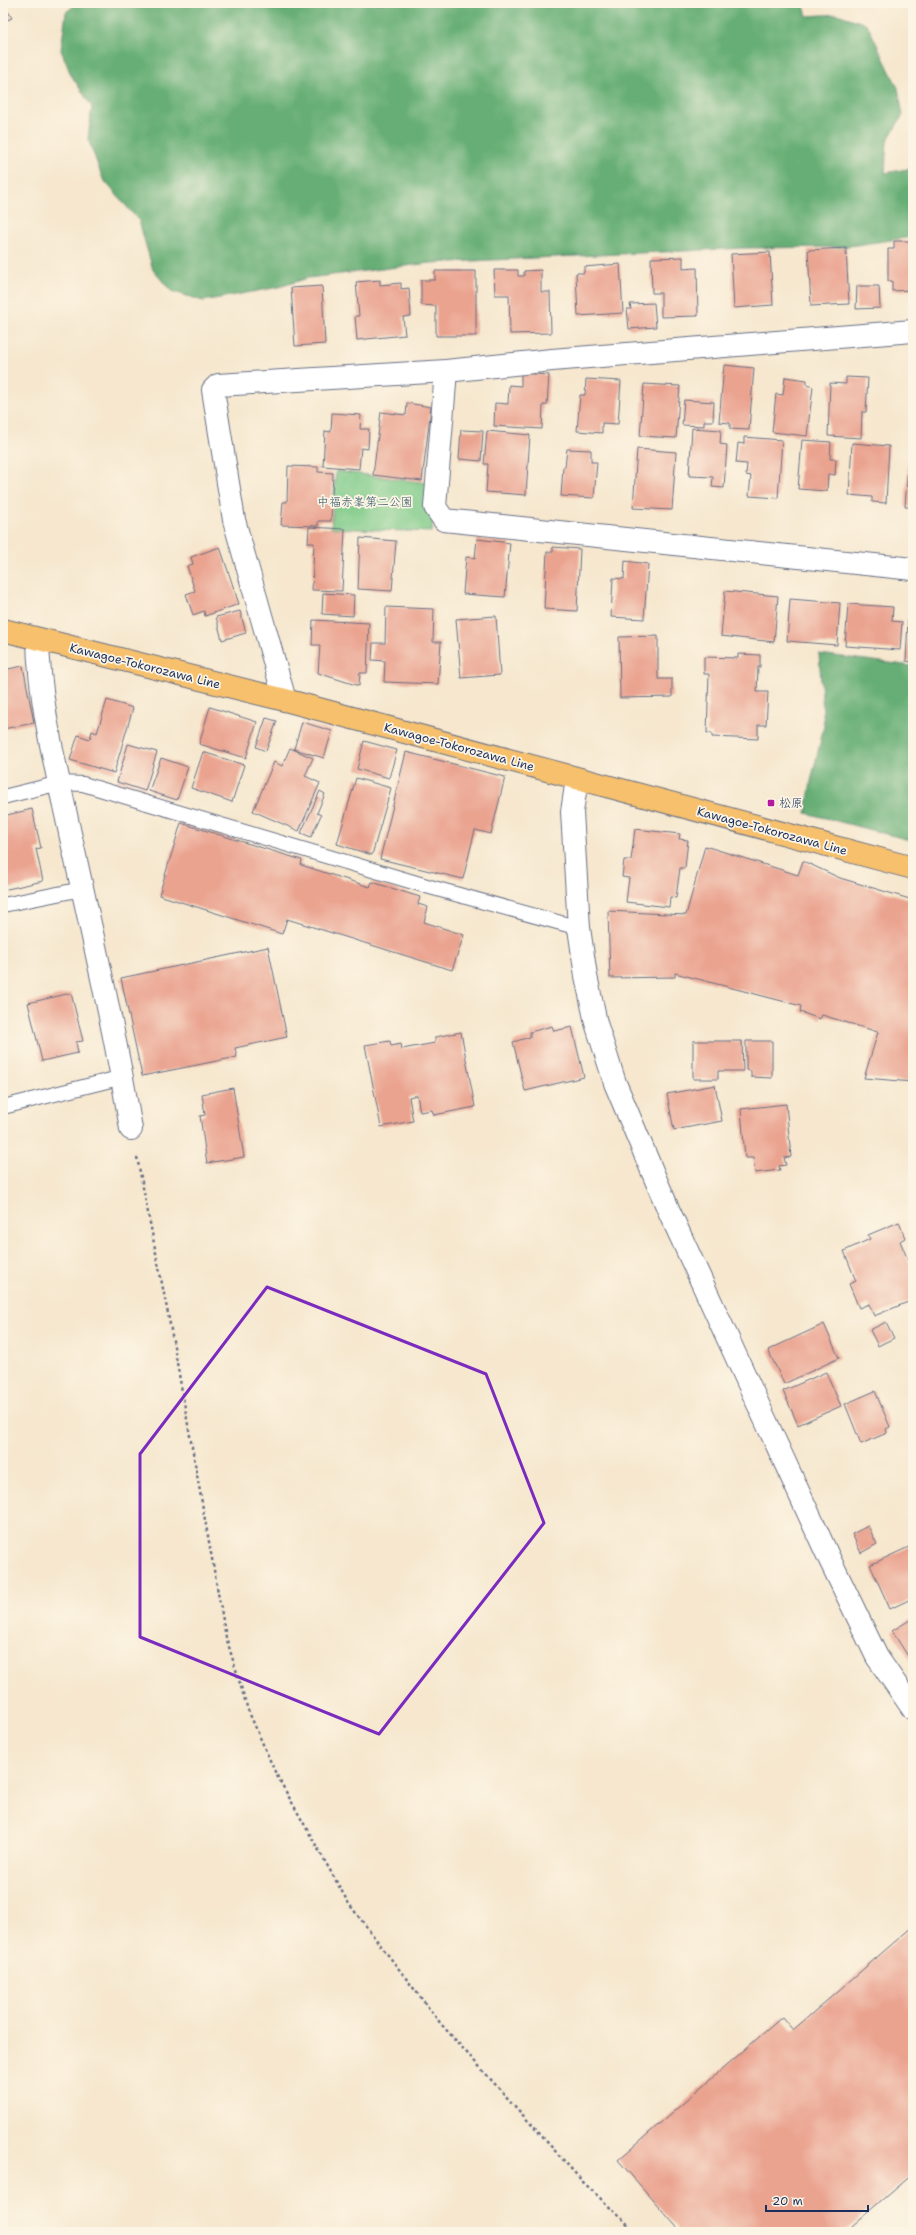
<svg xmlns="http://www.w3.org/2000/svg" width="916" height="2235" font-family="'Shantell Sans','Klee One',sans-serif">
  <rect width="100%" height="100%" fill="#fcf5e5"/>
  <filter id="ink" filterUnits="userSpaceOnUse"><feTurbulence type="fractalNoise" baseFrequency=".025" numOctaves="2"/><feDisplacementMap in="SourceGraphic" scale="8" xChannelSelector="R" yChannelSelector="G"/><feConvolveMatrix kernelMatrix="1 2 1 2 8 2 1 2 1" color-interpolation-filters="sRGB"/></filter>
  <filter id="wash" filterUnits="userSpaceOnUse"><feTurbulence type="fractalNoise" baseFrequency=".012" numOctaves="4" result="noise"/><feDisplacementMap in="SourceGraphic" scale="16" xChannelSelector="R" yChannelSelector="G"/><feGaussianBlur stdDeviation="0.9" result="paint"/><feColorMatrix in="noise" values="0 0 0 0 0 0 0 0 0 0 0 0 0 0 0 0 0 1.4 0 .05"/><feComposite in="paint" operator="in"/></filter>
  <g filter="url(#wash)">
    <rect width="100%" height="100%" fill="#f6e7ce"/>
    <path fill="#7eca88" stroke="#4c7c73" d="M336 471 434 484 432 532 331 528Z"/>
    <g fill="#66ae74" stroke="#406e69">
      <path d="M78 3H803L807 16 837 14 867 24 898 88 903 115 887 141 885 173 913 168V237L842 247 746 248 430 263 308 278 279 287 203 301 171 291 153 270 139 221 103 179 88 139 92 107 71 75 61 50 66 12Z"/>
      <path d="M819 654 913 666V841L806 813 811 781 824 726Z"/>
    </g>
    <g id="blocks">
      <g fill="#eaa38f">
        <path d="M3 3 12 18 3 22Z"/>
        <path d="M894 241H913V297H911V290L892 291V281H888V249H894Z"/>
        <path d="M846 248 849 304 811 306 808 250Z"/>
        <path d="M770 252 773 305 734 308 731 254Z"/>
        <path d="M683 257V269L697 268 698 316 661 317V293H652L651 258Z"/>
        <path d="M620 264 623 313 578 316 576 273H584V267Z"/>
        <path d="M494 270H518V276H524V271L541 270V292H550L551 333 510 334 509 295H495Z"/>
        <path d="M435 271H476V336H436V306L421 305V280H435Z"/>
        <path d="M380 280V285L401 283V289L409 288 411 316 403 317 405 335 357 340 355 316H359L356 282Z"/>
        <path d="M322 286 325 344 295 346 291 288Z"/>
        <path d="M857 286H879L880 308 856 309Z"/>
        <path d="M654 303 656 327 629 329 627 309H631L630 304Z"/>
        <path d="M724 365 754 368 749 430 730 429V423L719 422Z"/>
        <path d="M521 373 549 375 547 405H543L542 429 494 426 495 403 508 404 509 385 521 386Z"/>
        <path d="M785 377 807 380V385L813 387 807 436 772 432 776 394 783 395Z"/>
        <path d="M846 377 868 378 866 412H862L861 438 828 436 830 383 846 384Z"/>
        <path d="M586 379 621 381 618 424 602 423V433L577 431 580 395H585Z"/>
        <path d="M644 384 680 386 676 438 640 436Z"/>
        <path d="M684 400 714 402 713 421H704V426L682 425Z"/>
        <path d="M407 403 431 407 422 481 373 475 381 412 406 415Z"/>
        <path d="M332 413 361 415 360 429H369L368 449 361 448 359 469 323 466 325 431 331 432Z"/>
        <path d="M692 428 721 430 720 444 727 445 724 488 712 487 713 477 689 476Z"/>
        <path d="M461 430 483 431 481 461 459 459Z"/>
        <path d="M487 431 530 435 526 495 486 492 488 464H484Z"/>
        <path d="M744 437 782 440 778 498 749 496 751 476 746 475 747 464 736 463 738 443 744 444Z"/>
        <path d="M802 440 831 442 830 459H836L835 475 828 474 827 491 798 489Z"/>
        <path d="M852 443 889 446 886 503 872 502V497L849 495Z"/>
        <path d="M567 449 591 450V462H597L594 498 561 496 563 467H565Z"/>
        <path d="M637 449 676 452 672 510 633 508Z"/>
        <path d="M909 453H913V507H905Z"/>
        <path d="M288 466 318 467V472L333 473 331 521H318V526L281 525 283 502H287Z"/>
        <path d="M309 527 345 529 342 591 312 590 314 543H308Z"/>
        <path d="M360 538 396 541 392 591 358 589Z"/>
        <path d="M477 539 510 543 505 597 463 594 466 557 475 558Z"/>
        <path d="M220 547 239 604 205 616 204 611 193 615 186 594 195 591 187 566 193 564 191 557Z"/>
        <path d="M553 547 580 549 577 611 544 609 547 552H553Z"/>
        <path d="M625 561 648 564 644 619 611 617 613 578 624 579Z"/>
        <path d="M725 591 778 596 774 642 721 636Z"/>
        <path d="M323 593 354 595 353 616 322 614Z"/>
        <path d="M790 599 840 603 837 645 787 641Z"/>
        <path d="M848 604 893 607 892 621 902 622 900 650 845 646Z"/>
        <path d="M386 607 434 609 433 642H441L438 684 384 682 385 661 372 660 373 643H385Z"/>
        <path d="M240 611 246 633 222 640 216 617Z"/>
        <path d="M496 616 500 675 461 678 456 619Z"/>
        <path d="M313 620 369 623 367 673H360L359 686 318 673 320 645H312Z"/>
        <path d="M908 620H913V662L906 661Z"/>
        <path d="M658 636V679H672V697L620 698 619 637Z"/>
        <path d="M738 654 760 655V667H758L757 692H768L766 725H758V739L712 737V733H707L709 674H704V657L738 658Z"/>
        <path d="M23 666 34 723 3 729V670Z"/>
        <path d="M107 700 133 708 114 773 70 760 78 735 90 739 92 731 97 733Z"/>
        <path d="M210 707 257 722 246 758 199 744Z"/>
        <path d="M266 718 277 721 266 751 256 747Z"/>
        <path d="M302 722 332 731 324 758 294 749Z"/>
        <path d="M364 741 397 750 389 778 357 769Z"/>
        <path d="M128 744 157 752 145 791 117 782Z"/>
        <path d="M290 748 313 758 305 776 320 783 299 831 253 811 274 762 282 766Z"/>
        <path d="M203 752 244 765 232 802 191 788Z"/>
        <path d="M406 752 505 777 491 834 475 830 463 879 380 859Z"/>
        <path d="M161 758 188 767 177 800 149 791Z"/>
        <path d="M356 778 391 788 372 855 337 844Z"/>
        <path d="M320 791 325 794 317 813 321 815 311 837 301 833Z"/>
        <path d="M32 809 41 848 36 849 43 881 3 890V816Z"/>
        <path d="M181 823 302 860 301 865 370 887 372 882 420 897 418 904 428 907 424 922 464 935 452 970 287 919 282 934 159 895Z"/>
        <path d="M635 829 680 834 679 839 688 840 685 868H680L676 898 670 897 669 907 626 902 629 878 622 877 624 860H631Z"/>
        <path d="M705 846 798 875 803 861 840 878 913 900V1082L864 1078 878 1032 822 1015 820 1019 800 1012 801 1006 675 973V977L610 978 608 911 686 915Z"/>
        <path d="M268 947 287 1037 235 1048 237 1057 142 1076 121 978Z"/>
        <path d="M71 993 83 1041 76 1042 78 1053 42 1061 28 1003Z"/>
        <path d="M552 1026 554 1031 572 1027 584 1077 525 1091 513 1042 530 1037V1032Z"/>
        <path d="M461 1032 475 1107 434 1115 432 1110 420 1112 417 1095 409 1097 413 1121 381 1127 365 1045 390 1041 391 1046 401 1044 402 1049 435 1043V1037Z"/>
        <path d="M693 1041H742L743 1071H718V1079H693Z"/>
        <path d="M746 1041H772V1078L751 1077V1071L746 1070Z"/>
        <path d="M715 1085 722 1121 674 1130 667 1094Z"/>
        <path d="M233 1088 244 1157 207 1163 200 1116 205 1115 202 1094Z"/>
        <path d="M786 1104 791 1157 784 1158 786 1165 779 1166 780 1170 755 1173 753 1158H745L741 1109Z"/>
        <path d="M899 1222 905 1238 900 1241 910 1265 913 1264V1300L874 1316 869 1304 859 1308 849 1284 856 1281 844 1251 870 1239 868 1235Z"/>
        <path d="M886 1322 894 1338 878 1346 870 1330Z"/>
        <path d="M824 1324 839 1358 784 1384 768 1350Z"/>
        <path d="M826 1372 841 1406 798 1425 783 1391Z"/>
        <path d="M875 1391 890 1427 886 1429 887 1433 861 1444 845 1404Z"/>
        <path d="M868 1526 877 1544 861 1553 852 1534Z"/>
        <path d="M913 1545V1598L890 1609 870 1565Z"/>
        <path d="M913 1618V1664L892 1631Z"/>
        <path d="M913 1926V2173L845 2232H681L618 2160 782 2017 793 2030Z"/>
      </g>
    </g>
  </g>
  <g filter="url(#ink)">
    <use href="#blocks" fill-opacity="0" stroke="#686f85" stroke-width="1"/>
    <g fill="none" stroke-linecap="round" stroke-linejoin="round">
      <defs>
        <g id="service">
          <path d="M3 797 60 783 83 784 430 887 579 928"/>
          <path d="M3 905 82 889"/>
          <path d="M3 1107 123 1077"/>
        </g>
        <g id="minor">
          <path d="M446 371 435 507 444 520 913 569"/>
          <path d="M38 639C39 701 55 763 68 824 90 925 114 1026 131 1129"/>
          <path d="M285 700 234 520 213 390 218 385 446 371 552 360 913 331"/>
        </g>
        <path id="tertiary" d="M577 779 572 812 579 928 586 976 596 1023 615 1083 669 1211 829 1558 877 1657 913 1709"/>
        <path id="primary" d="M3 630 285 700 913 868"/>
      </defs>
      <use href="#service" stroke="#686f85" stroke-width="16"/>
      <use href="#minor" stroke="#686f85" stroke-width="24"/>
      <use href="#tertiary" stroke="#686f85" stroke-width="24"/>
      <use href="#primary" stroke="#686f85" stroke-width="24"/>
      <path stroke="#686f85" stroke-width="2.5" stroke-dasharray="3 3" stroke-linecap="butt" d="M137 1157 170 1324 226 1637 248 1710 276 1774 349 1904 441 2024 583 2182 636 2232"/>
      <use href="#service" stroke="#fff" stroke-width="14"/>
      <use href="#minor" stroke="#fff" stroke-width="22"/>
      <use href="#tertiary" stroke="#fff" stroke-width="22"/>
      <use href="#primary" stroke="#f7c06c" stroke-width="22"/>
    </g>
  </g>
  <path fill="none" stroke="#7b2cbf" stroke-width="3" stroke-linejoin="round" d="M267 1287 486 1374 544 1523 379 1734 140 1637V1454Z"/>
  <rect fill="#b5179e" stroke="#fcf5e5" stroke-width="1.5" x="767" y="799" width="8" height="8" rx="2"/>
  <g text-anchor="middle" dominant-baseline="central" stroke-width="3.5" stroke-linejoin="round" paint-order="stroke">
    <g font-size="12" fill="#345668" stroke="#fcf5e5">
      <text x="365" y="502">中福赤峯第二公園</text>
    </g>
    <g font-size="12" fill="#1b2f5e" stroke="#fcf5e5">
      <text transform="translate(145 666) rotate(14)">Kawagoe-Tokorozawa Line</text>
      <text transform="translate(459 747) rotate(15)">Kawagoe-Tokorozawa Line</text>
      <text transform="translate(772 831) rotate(15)">Kawagoe-Tokorozawa Line</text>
    </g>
    <g font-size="12" fill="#1b2f5e" stroke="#fcf5e5" text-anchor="start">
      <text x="779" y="803">松原</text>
    </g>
  </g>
  <rect width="916" height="2235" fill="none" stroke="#fcf5e5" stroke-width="16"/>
  <path d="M766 2205v6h102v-6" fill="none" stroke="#1b2f5e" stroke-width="2"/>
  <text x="772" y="2205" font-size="12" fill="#1b2f5e" stroke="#fcf5e5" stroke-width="3" paint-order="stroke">20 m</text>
</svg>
